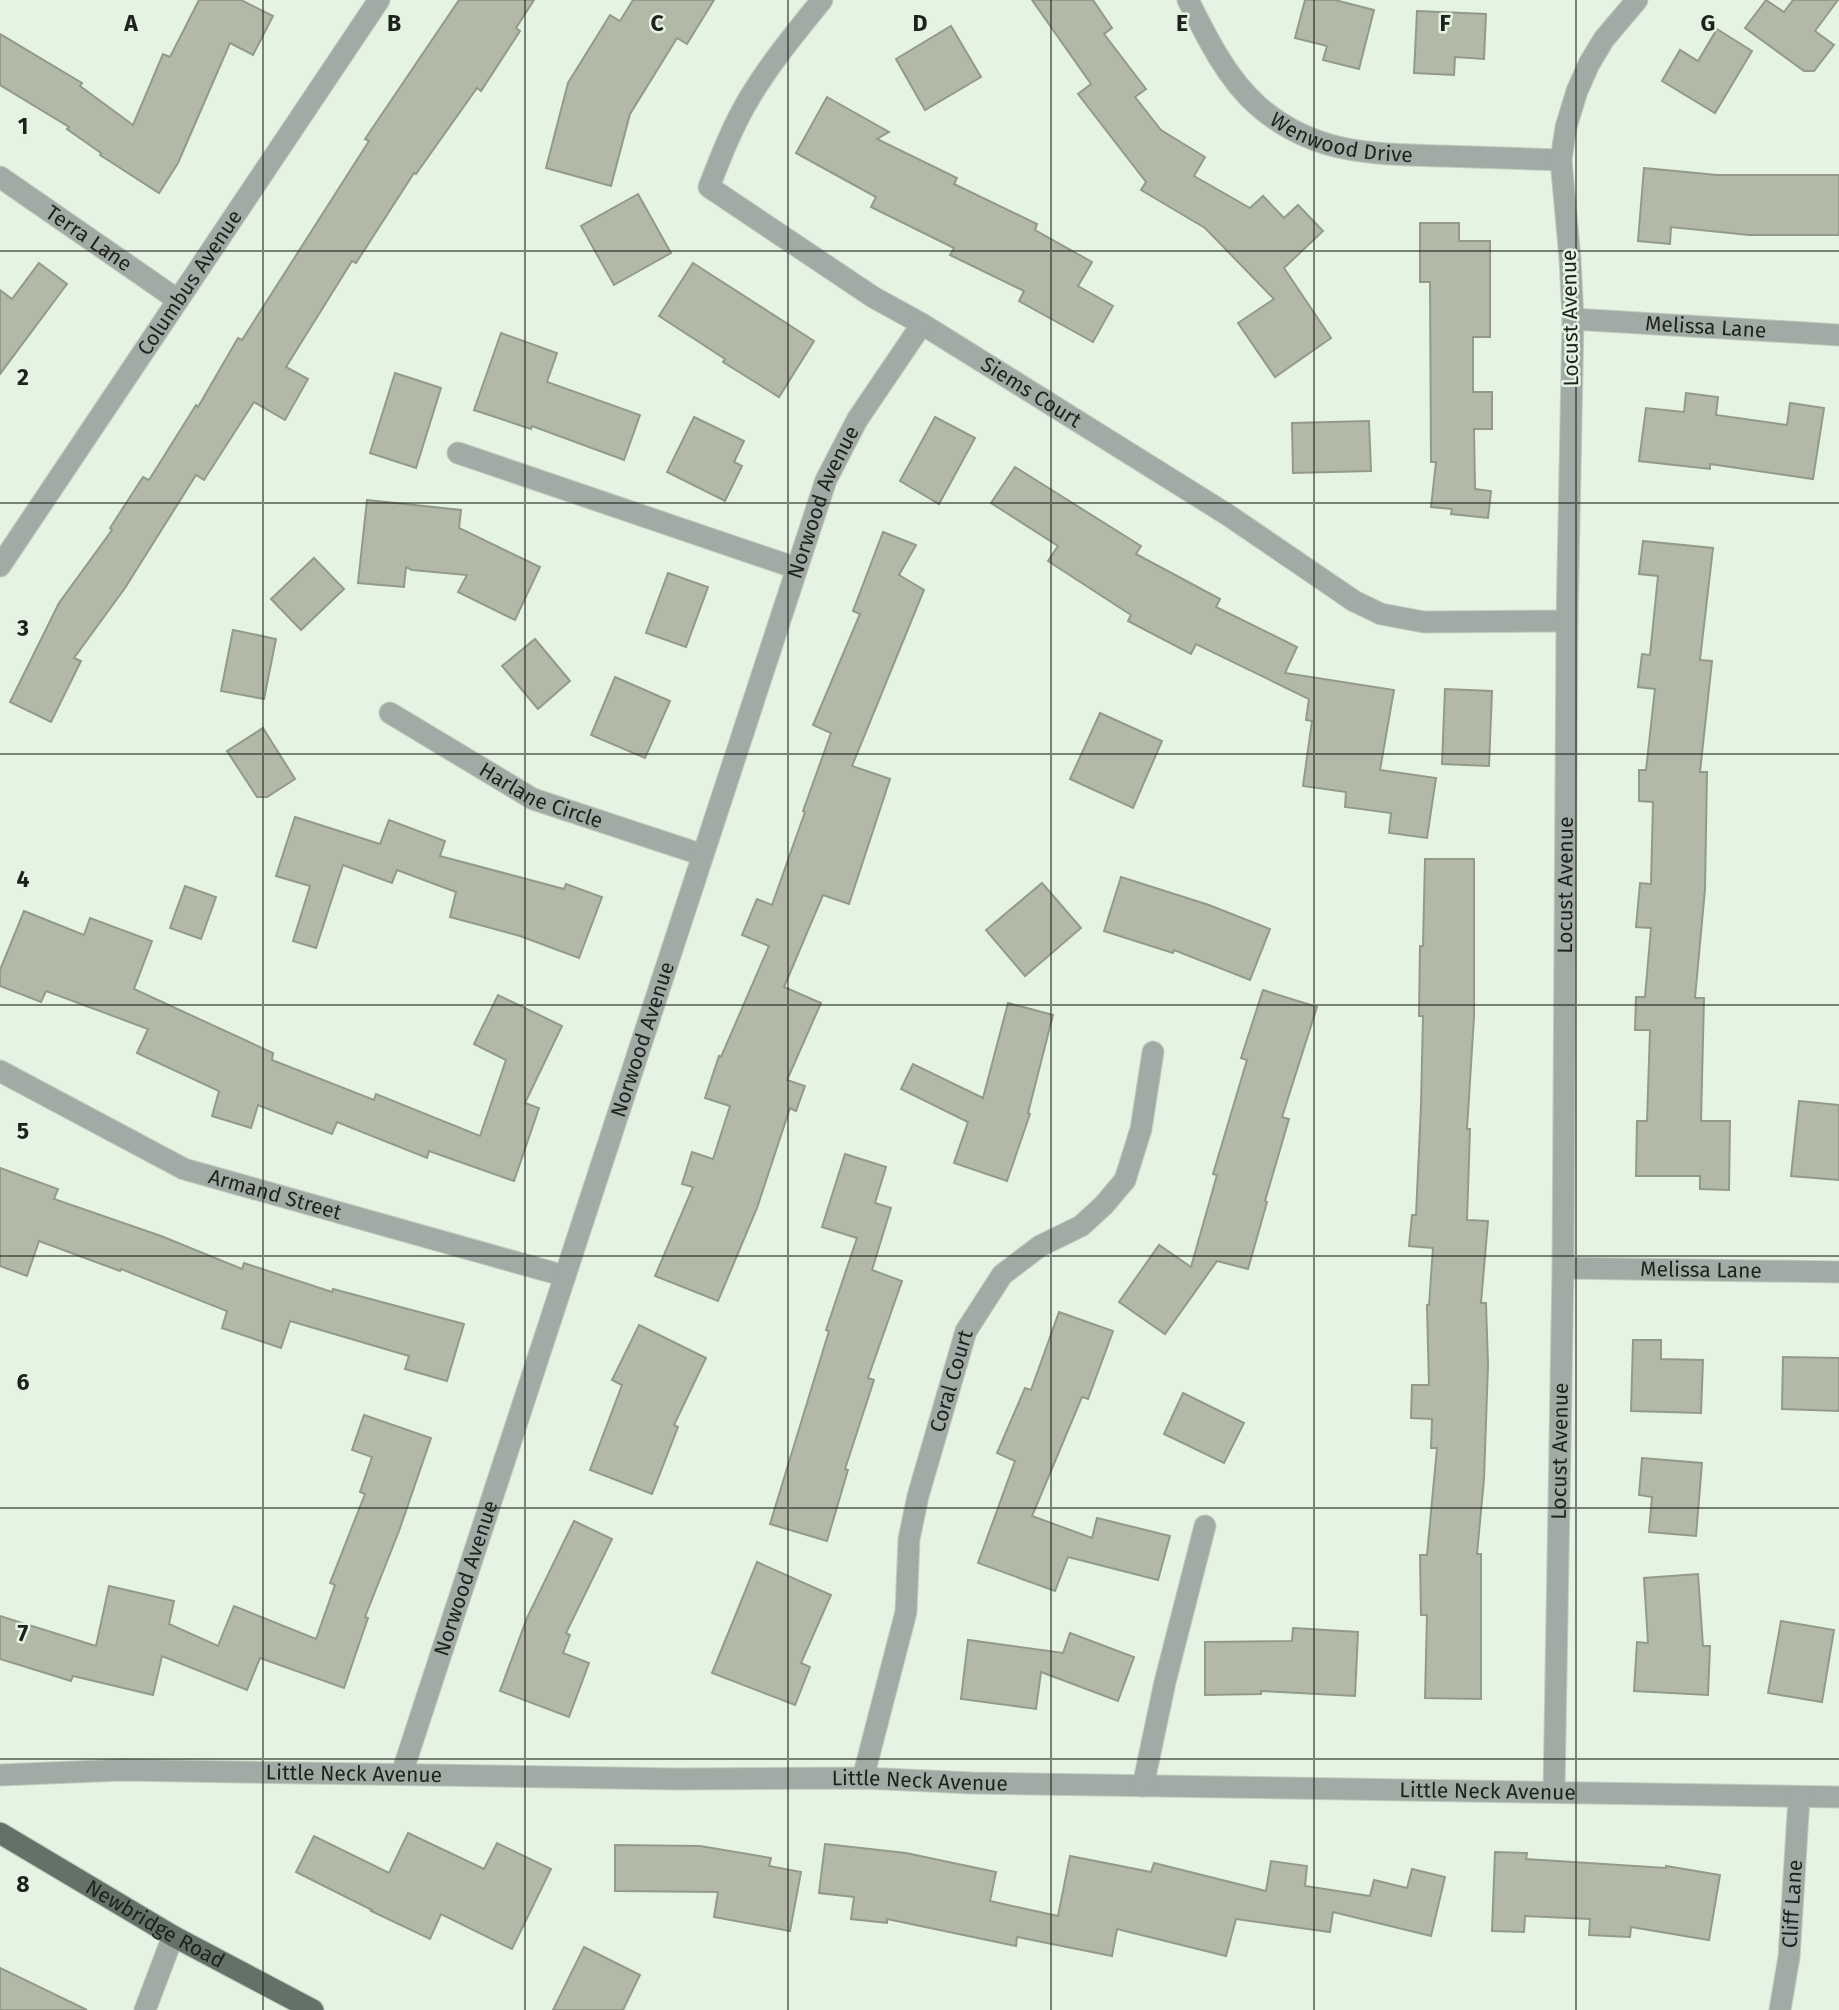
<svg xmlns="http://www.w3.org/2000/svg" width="1839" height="2010" font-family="'Fira Sans',sans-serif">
  <rect width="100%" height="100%" fill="#e5f3e3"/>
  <g fill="#b3b9a7" stroke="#949a88" stroke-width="2">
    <path d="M199 0H241L273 16 253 55 230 43 178 163 159 193 100 155 101 153 67 129 69 127 0 85V34L82 83 80 86 133 125 163 54 170 57Z"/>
    <path d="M459 0H534L516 28 520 31 481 91 477 88 416 174 414 173 356 263 352 261 286 367 308 379 285 420 254 402 204 480 196 475 125 588 74 658 81 661 51 722 10 702 59 603 112 530 110 528 143 477 149 480 196 405 198 407 238 338 242 340 369 141 365 139Z"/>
    <path d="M633 0H714L687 44 677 38 630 114 611 186 546 168 568 83 610 15 620 21Z"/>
    <path d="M1032 0H1093L1112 28 1104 34 1146 89 1135 97 1161 130 1205 157 1194 176 1250 208 1263 196 1284 218 1298 205 1323 231 1284 268 1331 338 1275 377 1238 323 1274 299 1205 228 1141 190 1146 182 1078 94 1091 84Z"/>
    <path d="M1305 0H1335L1374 10 1359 69 1323 60 1327 46 1295 38Z"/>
    <path d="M1766 0 1784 12 1793 0H1838L1815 31 1834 45 1814 71H1804L1745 28Z"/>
    <path d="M1417 11 1486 14 1484 59 1455 57 1454 75 1414 73Z"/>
    <path d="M951 26 981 77 925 110 896 59Z"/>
    <path d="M1717 29 1752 51 1715 113 1662 81 1680 50 1698 61Z"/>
    <path d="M827 97 889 132 877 139 957 178 954 184 1037 224 1035 230 1092 262 1078 286 1113 306 1093 342 1019 301 1024 291 950 255 954 248 871 207 876 197 796 153Z"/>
    <path d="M1644 168 1717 175H1839V235H1749L1671 227 1670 244 1638 241Z"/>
    <path d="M638 194 671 253 614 285 581 226Z"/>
    <path d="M1420 223H1459V241H1490V337H1473V392H1492V429H1474L1475 489 1491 491 1488 518 1451 514 1452 509 1431 507 1436 462H1431L1430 282H1420Z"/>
    <path d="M39 263 67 284 0 374V290L12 299Z"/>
    <path d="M693 263 814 341 779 397 723 362 725 359 659 316Z"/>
    <path d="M501 333 557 353 547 382 640 415 624 460 532 426 531 429 474 410Z"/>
    <path d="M395 373 441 388 416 468 370 453Z"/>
    <path d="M1686 393 1718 397 1716 415 1787 425 1790 403 1824 408 1813 479 1710 464V469L1639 461 1646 408 1684 412Z"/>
    <path d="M694 417 744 441 734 462 742 466 725 501 667 472Z"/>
    <path d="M935 417 975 438 939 504 900 481Z"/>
    <path d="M1369 421 1371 471 1293 473 1292 423Z"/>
    <path d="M1015 467 1141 546 1136 554 1220 599 1216 607 1297 647 1285 673 1394 690 1380 770 1436 778 1427 838 1389 833 1391 813 1345 807 1346 792 1303 786 1312 721 1306 720 1309 699 1196 644 1191 654 1128 621 1131 615 1048 561 1058 546 991 503Z"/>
    <path d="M367 500 461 510 459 528 540 567 515 620 458 592 467 575 412 570 406 567 404 587 358 583Z"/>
    <path d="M883 532 916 545 899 575 924 590 852 766 890 779 849 904 823 895 784 987 821 1003 787 1080 805 1086 796 1111 790 1108 757 1208 718 1301 655 1276 693 1187 682 1184 692 1152 713 1159 730 1106 705 1098 719 1056 721 1057 769 946 742 935 757 899 772 905 805 812 803 811 831 733 813 725 860 614 853 611Z"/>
    <path d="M1643 541 1713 548 1700 660 1712 661 1700 772H1707L1705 889 1695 998H1704L1701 1121H1730L1729 1190 1700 1189V1176H1636L1637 1121H1647L1650 1030H1635L1636 997H1645L1651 928 1636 927 1640 883 1651 884 1653 802 1639 801V770H1646L1655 689 1638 687 1642 654 1650 655 1658 576 1639 574Z"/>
    <path d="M314 558 344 589 301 630 271 599Z"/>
    <path d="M668 573 708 587 686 647 646 633Z"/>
    <path d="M233 630 276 639 264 699 221 691Z"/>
    <path d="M535 639 570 681 538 709 502 666Z"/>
    <path d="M615 677 670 701 645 758 591 735Z"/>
    <path d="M1445 689 1492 691 1489 766 1442 764Z"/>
    <path d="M1100 713 1162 741 1133 808 1070 779Z"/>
    <path d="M263 728 295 779 267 797H257L227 751Z"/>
    <path d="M295 817 380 844 389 820 445 841 440 856 564 889 566 884 602 897 579 958 520 936 450 917 456 892 397 870 392 883 343 865 316 948 293 941 310 886 276 876Z"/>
    <path d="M1425 859H1474V1017L1467 1129H1470L1467 1220 1488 1221 1481 1303H1486L1488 1365 1484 1479 1477 1554H1481V1699L1425 1698 1427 1615H1421L1420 1555H1427L1437 1448H1431L1432 1419 1411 1418 1412 1385H1429L1427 1305H1429L1433 1248 1409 1246 1412 1215H1416L1421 1106 1423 1016H1419L1420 946H1423Z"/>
    <path d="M1121 877 1209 905 1270 929 1250 980 1174 950 1173 953 1104 931Z"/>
    <path d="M1042 883 1081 928 1025 976 986 930Z"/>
    <path d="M185 886 216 897 201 939 170 928Z"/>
    <path d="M24 911 84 935 90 918 152 941 134 989 273 1053 272 1060 374 1100 376 1094 480 1136 506 1060 474 1044 498 995 562 1026 525 1103 539 1108 514 1181 429 1151 427 1158 337 1122 332 1134 258 1105 251 1128 212 1116 219 1091 137 1053 148 1029 46 991 41 1002 0 986V970Z"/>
    <path d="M1263 990 1317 1007 1282 1117 1289 1119 1265 1201 1267 1202 1248 1269 1217 1261 1165 1334 1119 1302 1159 1245 1191 1267 1217 1175 1213 1174 1247 1060 1241 1058Z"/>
    <path d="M1008 1003 1053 1015 1028 1113 1030 1114 1007 1181 954 1163 968 1122 901 1089 913 1064 983 1098Z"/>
    <path d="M1799 1101 1839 1105V1180L1791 1176Z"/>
    <path d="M845 1154 886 1167 875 1203 891 1208 872 1270 902 1281 868 1378 874 1380 845 1469 848 1470 827 1541 770 1524 829 1331 826 1330 857 1238 822 1227Z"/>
    <path d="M0 1168 58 1189 54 1199 161 1236 242 1269 244 1263 332 1292 333 1289 464 1324 447 1381 405 1369 409 1356 290 1321 281 1348 222 1328 227 1311 121 1269 120 1271 39 1241 27 1276 0 1266Z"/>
    <path d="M1059 1312 1113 1331 1088 1399 1082 1397 1032 1516 1092 1538 1097 1518 1170 1536 1158 1580 1068 1557 1055 1591 978 1563 1015 1461 997 1453 1025 1388 1031 1390Z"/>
    <path d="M639 1325 706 1358 674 1425 678 1427 652 1494 590 1470 622 1385 612 1380Z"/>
    <path d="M1633 1340H1661V1359L1703 1360 1701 1413 1631 1411Z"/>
    <path d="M1783 1357 1839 1358V1411L1782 1409Z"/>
    <path d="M1183 1393 1244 1423 1224 1463 1164 1434Z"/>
    <path d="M364 1415 431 1438 399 1531 365 1617 368 1618 344 1688 260 1658 247 1690 162 1656 153 1695 73 1676 71 1681 0 1659V1616L96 1646 109 1586 174 1601 169 1624 218 1646 234 1606 316 1639 335 1585 330 1583 365 1494 360 1492 372 1457 352 1450Z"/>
    <path d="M1642 1458 1702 1463 1696 1536 1649 1532 1652 1497 1639 1495Z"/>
    <path d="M574 1521 612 1539 566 1633 570 1635 563 1653 589 1663 569 1717 500 1691 527 1618Z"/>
    <path d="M757 1562 831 1595 801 1663 810 1667 795 1705 712 1673Z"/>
    <path d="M1698 1574 1703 1646H1710L1708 1695 1634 1691 1637 1642 1648 1643 1644 1578Z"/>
    <path d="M1781 1621 1834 1630 1822 1702 1768 1693Z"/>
    <path d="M1293 1628 1358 1632 1355 1696 1261 1691V1694L1205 1695V1642L1292 1641Z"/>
    <path d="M1070 1633 1134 1657 1118 1701 1041 1672 1036 1709 961 1699 968 1640 1063 1653Z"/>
    <path d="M408 1833 484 1869 497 1843 551 1869 512 1949 441 1914 430 1939 371 1911 372 1910 296 1872 314 1836 389 1873Z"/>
    <path d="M825 1844 906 1853 996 1872 990 1901 1058 1916 1070 1856 1151 1872 1154 1863 1266 1891 1271 1861 1307 1866 1305 1886 1370 1896 1374 1880 1407 1888 1412 1869 1445 1877 1431 1936 1333 1912 1330 1932 1236 1919 1226 1956 1117 1929 1112 1956 1017 1937 1016 1946 887 1919V1923L851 1919 854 1897 819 1893Z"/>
    <path d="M615 1845 700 1846 771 1858 769 1866 801 1872 790 1931 714 1917 718 1892 615 1891Z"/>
    <path d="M1495 1852 1527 1853 1526 1859 1666 1868V1866L1720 1875 1709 1940 1631 1927 1630 1937 1589 1935 1590 1919 1525 1916 1524 1932 1492 1931Z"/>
    <path d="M584 1947 640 1975 623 2010H553Z"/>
    <path d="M0 1968 87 2010H0Z"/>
  </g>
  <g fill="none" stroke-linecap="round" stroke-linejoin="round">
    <defs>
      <g id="minor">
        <path id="s1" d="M822 0C797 31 771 62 750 97 733 125 721 156 709 187L873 297 922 324 1228 515 1354 601 1381 614 1424 622 1567 621"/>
        <path id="s2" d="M1188 0C1206 36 1227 79 1258 106 1314 155 1374 154 1443 156 1483 157 1522 159 1561 160"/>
        <path id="s3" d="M0 177 178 300"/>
        <path id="s4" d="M1573 319 1839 335"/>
        <path d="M458 453 796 568"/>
        <path id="s5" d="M0 566 379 0"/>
        <path id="s6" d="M390 713 533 799 703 855"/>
        <path id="s7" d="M0 1071 184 1169 565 1276"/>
        <path id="s8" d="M1563 1268 1839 1272"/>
        <path id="s9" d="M402 1773 826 480 857 420 922 324"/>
        <path id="s10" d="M0 1775 123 1770 677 1779 863 1778 972 1783 1839 1797"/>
        <path id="s11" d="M863 1778 906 1612 909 1539 918 1496 966 1331 1002 1275 1040 1246 1081 1226 1104 1205 1125 1180 1141 1129 1153 1052"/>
        <path d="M1143 1786 1165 1682 1205 1526"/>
        <path id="s12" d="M1554 1791 1563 1268 1567 621 1573 319 1570 259 1561 160 1566 127 1577 91 1589 64 1604 39 1637 0"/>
        <path d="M145 2010 173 1936"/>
        <path id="s13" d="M1780 2010 1789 1957 1799 1798"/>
      </g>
      <g id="major">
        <path id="s14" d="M0 1833 173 1936 313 2010"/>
      </g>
    </defs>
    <use href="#minor" stroke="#c1cdbf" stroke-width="23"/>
    <use href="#major" stroke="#c1cdbf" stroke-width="23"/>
    <use href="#minor" stroke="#a2aaa5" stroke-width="21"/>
    <use href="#major" stroke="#637168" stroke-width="21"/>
  </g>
  <path fill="none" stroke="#1d221c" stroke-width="2" stroke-opacity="0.55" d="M263 0V2010M525 0V2010M788 0V2010M1051 0V2010M1314 0V2010M1576 0V2010M0 251H1839M0 503H1839M0 754H1839M0 1005H1839M0 1256H1839M0 1508H1839M0 1759H1839"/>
  <g text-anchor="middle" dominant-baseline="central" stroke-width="5" stroke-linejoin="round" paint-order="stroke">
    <g font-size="21" fill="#1d221c" stroke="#e5f3e3">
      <text stroke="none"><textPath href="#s2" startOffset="220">Wenwood Drive</textPath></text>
      <text stroke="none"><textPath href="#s3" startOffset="108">Terra Lane</textPath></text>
      <text stroke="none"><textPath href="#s5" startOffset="341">Columbus Avenue</textPath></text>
      <text transform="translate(1570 318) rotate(-91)">Locust Avenue</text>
      <text stroke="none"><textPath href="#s4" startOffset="133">Melissa Lane</textPath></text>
      <text stroke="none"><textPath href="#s1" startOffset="602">Siems Court</textPath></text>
      <text stroke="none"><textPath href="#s9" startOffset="1339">Norwood Avenue</textPath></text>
      <text stroke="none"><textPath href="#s6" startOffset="173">Harlane Circle</textPath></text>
      <text stroke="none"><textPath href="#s12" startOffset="906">Locust Avenue</textPath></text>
      <text stroke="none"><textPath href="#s9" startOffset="772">Norwood Avenue</textPath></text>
      <text stroke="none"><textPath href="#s7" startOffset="303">Armand Street</textPath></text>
      <text stroke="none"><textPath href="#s8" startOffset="138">Melissa Lane</textPath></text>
      <text stroke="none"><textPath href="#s11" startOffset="408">Coral Court</textPath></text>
      <text stroke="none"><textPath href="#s12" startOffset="340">Locust Avenue</textPath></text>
      <text stroke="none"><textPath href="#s9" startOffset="205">Norwood Avenue</textPath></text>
      <text stroke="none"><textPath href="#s10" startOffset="354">Little Neck Avenue</textPath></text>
      <text stroke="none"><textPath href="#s10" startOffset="920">Little Neck Avenue</textPath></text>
      <text stroke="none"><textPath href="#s10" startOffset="1488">Little Neck Avenue</textPath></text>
      <text stroke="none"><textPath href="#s13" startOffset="107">Cliff Lane</textPath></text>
      <text stroke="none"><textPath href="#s14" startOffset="180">Newbridge Road</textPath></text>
    </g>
  </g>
  <g font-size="23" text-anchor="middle" font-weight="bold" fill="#1d221c" stroke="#e5f3e3" stroke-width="5" stroke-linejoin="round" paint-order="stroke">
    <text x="131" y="31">A</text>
    <text x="394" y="31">B</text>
    <text x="657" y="31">C</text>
    <text x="920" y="31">D</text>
    <text x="1182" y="31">E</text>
    <text x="1445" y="31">F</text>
    <text x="1708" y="31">G</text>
    <text x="23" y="134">1</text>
    <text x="23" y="385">2</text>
    <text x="23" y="636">3</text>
    <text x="23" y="887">4</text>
    <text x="23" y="1139">5</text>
    <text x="23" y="1390">6</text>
    <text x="23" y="1641">7</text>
    <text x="23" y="1892">8</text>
  </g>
</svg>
